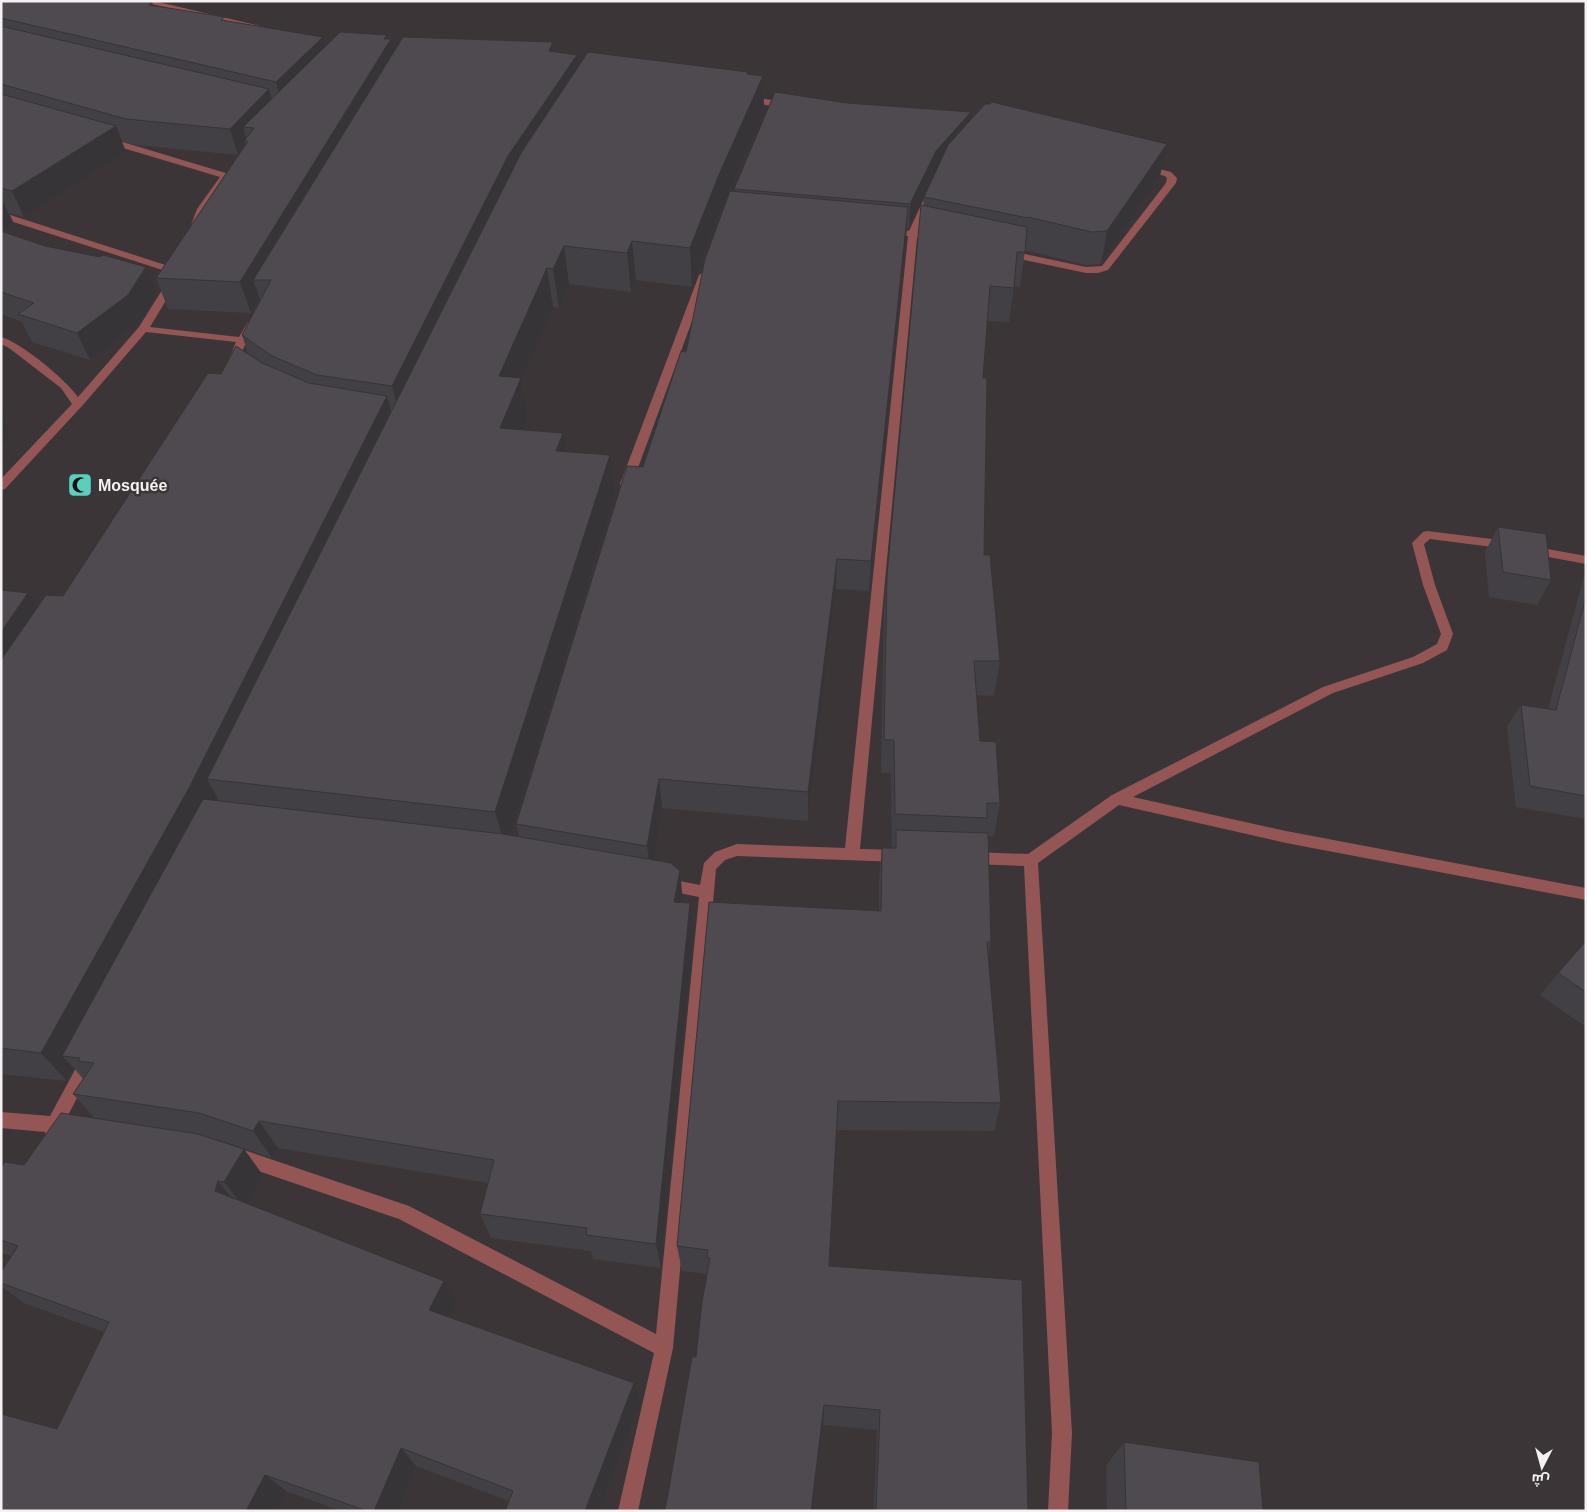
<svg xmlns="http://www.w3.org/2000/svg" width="1587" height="1512" font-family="Arial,Cairo,sans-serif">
  <rect width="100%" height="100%" fill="#3b3538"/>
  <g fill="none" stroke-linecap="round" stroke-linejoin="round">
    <g fill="#935655" fill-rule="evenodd">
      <path d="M138 1H154L277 30 273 32Z"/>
      <path d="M746 96 789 103 793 106 789 109 743 101 742 99Z"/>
      <path d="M106 137 229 174 231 176 207 209 198 230H192L190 228 197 209 220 177 103 142V138Z"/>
      <path d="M1144 165 1171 172 1177 178 1176 183 1108 270 1098 273H1086L1006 256 1001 253 1006 250 1086 267 1102 266 1166 183 1167 178 1165 176 1141 170V166Z"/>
      <path d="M928 198 933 201 918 232 939 236 941 238 936 241 917 238 860 849 900 850 905 852 907 856 905 860 900 862 737 856 725 860 716 869 673 1348 638 1511H618L654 1353 399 1219 235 1163 229 1161 227 1155 229 1149 235 1147 409 1206 656 1334 699 897 664 890 659 888 657 884 659 880 664 878 700 885 704 863 715 852 737 844 845 848 908 236 885 232 883 230 888 227 909 231 923 201Z"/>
      <path d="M1 212 181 270 183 272 181 274H175L1 218Z"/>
      <path d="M704 272 709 275 632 484 630 487H622L620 484 699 275Z"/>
      <path d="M172 279 177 282 150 327 239 337 248 322H256L257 324 247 340 236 367 232 368 227 365 236 342 146 332 82 406 5 489 1 490V479L72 404 61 388 9 348 1 344V337C22 343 65 379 78 397L139 327 167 282Z"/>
      <path d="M1427 531 1508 541 1514 545 1508 549 1430 539 1424 544 1435 585 1453 634 1447 650 1423 663 1333 693 1133 797 1286 831 1586 888V900L1286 843 1119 805 1038 863 1072 1433 1068 1511H1048L1052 1433 1024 866 971 864 966 862 964 858 966 854 971 852 1028 854 1112 795 1323 687 1413 657 1437 644 1441 634 1423 585 1412 543 1423 532Z"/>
      <path d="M1531 546 1586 556V564L1527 553 1525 550Z"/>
      <path d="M89 1053 95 1055 97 1060 66 1119 69 1125 67 1131 52 1137 46 1135 45 1132 1 1128V1112L50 1116 83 1055Z"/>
    </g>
  </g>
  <g fill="#434045">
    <path d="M1 1 152 2 154 6 226 21 325 46 387 35 388 39H391L393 52 553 42 555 52 578 67 748 74 763 76 764 113 719 215 692 287 636 280 631 292 569 284 559 308 553 307 521 382 528 418 523 430 566 452 615 495 510 835 519 837 516 824 643 467 686 352 734 192V189L847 103 971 112 970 121 1160 176 1101 264 1086 265 1025 250 1020 287 1014 286 1009 322 987 321 983 378 984 555 1000 661 994 696 977 695 980 741 1000 803 994 836H988L991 942 988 957 1001 1103 994 1131 836 1130 829 1266 1028 1511H874L877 1430 823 1425 812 1511H665L696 1357 707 1274 682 1271 677 1246 879 911V881L882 848H894V847H892L891 773H881L884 610 887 575 924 197 936 172 934 175 909 228H907L869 591 836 589 808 821 662 808 653 860 683 902 690 903 694 933 661 1268 593 1259 591 1251 491 1238 480 1214 488 1183 278 1148 272 1158 219 1140 214 1139 263 1175 246 1203 457 1303 449 1317 640 1403 599 1511H505L509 1501 416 1466 398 1511H341L286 1491 57 1429 104 1332 24 1303 1 1286V1272L11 1256 1 1253V1168L24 1165 95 1118 73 1094 83 1079 74 1068 67 1081 1 1074V590L37 608 63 596 221 374 248 354 242 335 260 300V299L251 313 168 309 156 278 238 155 136 145 121 141 126 152 24 217 9 213 14 224 2 232 45 246 146 267 157 294 140 322 90 360 32 342 22 322 1 314Z"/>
    <path d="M1498 527 1551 580 1537 605 1489 597 1485 552Z"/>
    <path d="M1586 569V819L1516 807 1507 726 1521 705 1548 709Z"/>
    <path d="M1586 941V1027L1540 995Z"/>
    <path d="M1124 1442 1263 1511H1107L1106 1466Z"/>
  </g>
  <g fill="#373438">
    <path d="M387 35 388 43 391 39 397 68 253 280 260 299 251 313 240 282Z"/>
    <path d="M323 37 329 62 283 108 276 82Z"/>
    <path d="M553 42 557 74 549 51Z"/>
    <path d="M577 55 580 87 401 421 392 386 508 156Z"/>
    <path d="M748 72 749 107 763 76 764 113 719 215 692 287 690 248 747 74Z"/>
    <path d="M269 89 276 115 254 128 243 127 247 141H244L246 147 238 155 230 129Z"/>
    <path d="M971 112 969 135 934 175 909 228 910 204 936 151Z"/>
    <path d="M116 126 126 152 24 217 12 191Z"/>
    <path d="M1167 144 1160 176 1101 264 1107 231Z"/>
    <path d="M1 198 14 224 1 232Z"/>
    <path d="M908 207 906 237 869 591 871 561Z"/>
    <path d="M632 241 636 280 631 292 627 253Z"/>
    <path d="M564 246 569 284 559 308 553 269Z"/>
    <path d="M146 267 157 294 140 322 90 360 77 333Z"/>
    <path d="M547 268 553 307 521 382 528 418 508 468 500 428 499 376Z"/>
    <path d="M387 396 396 430 207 779 218 799 207 820 62 1056 74 1068 67 1081 41 1053Z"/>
    <path d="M1 398 9 441 1 443Z"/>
    <path d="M563 433 570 473 556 451Z"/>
    <path d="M610 455 615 495 506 849 495 812Z"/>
    <path d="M837 559 836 589 808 821V792Z"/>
    <path d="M28 593 49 627 1 697V632Z"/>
    <path d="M659 779 662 808 651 875 647 846Z"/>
    <path d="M680 871 683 902H674Z"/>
    <path d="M690 903 694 933 661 1268 656 1244Z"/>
    <path d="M259 1121 278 1148 272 1158 253 1131Z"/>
    <path d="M244 1149 263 1175 244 1207 224 1182Z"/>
    <path d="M218 1181 238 1206 215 1191Z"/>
    <path d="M444 1281 457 1303 442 1331 429 1310Z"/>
    <path d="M634 1383 640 1403 599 1511H585Z"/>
    <path d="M824 1405 823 1425 812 1511H811Z"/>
    <path d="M401 1448 416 1466 398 1511H374Z"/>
    <path d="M265 1475 286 1491 276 1511H246Z"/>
  </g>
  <g fill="#4e4a50" stroke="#373438">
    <path d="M1 1H144L152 2 149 5 225 17 221 20 323 37 276 82 1 18Z"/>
    <path d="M1 26 269 89 230 129 126 119 1 84Z"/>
    <path d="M340 32 387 35 384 39H391L240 282 156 278 248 141H244L254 128 243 127Z"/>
    <path d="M403 37 553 42 549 51 577 55 508 156 392 386 317 375 272 356 242 335 271 280H253Z"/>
    <path d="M588 52 748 72 747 74 763 76 718 177 690 248 632 241 627 253 564 246 553 269 547 268 499 376 521 378 500 428 563 433 556 451 610 455 495 812 207 779 521 153Z"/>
    <path d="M775 92 847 103 971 112 936 151 910 204 734 189Z"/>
    <path d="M1 94 116 126 12 191 1 188Z"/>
    <path d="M992 102 1167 144 1107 231 1092 232 1028 217V218L924 197 948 145 985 104H990Z"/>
    <path d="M730 191 908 207 871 561 837 559 808 792 659 779 647 846 516 824 627 466 643 467 681 351 686 352 705 259Z"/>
    <path d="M921 205 1027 227 1025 252H1017L1014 288 990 286 983 378H987L984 555H990L1000 661H974L980 741 996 742 1000 803H987V818L895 814 894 740H884L887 575Z"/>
    <path d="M1 231 45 246 100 257 103 255 146 267 128 295 77 333 18 314 34 303 1 292Z"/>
    <path d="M236 346 262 363 309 383 387 396 189 788 41 1053 1 1048V660L46 595 63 596 208 373 221 374Z"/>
    <path d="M1498 527 1546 534 1551 580 1503 572Z"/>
    <path d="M1 590 28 593 1 632Z"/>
    <path d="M1586 597V796L1530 786 1521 705 1556 710Z"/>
    <path d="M203 799 503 834 671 863 680 871 674 902 690 903 656 1244 586 1235 587 1228 480 1214 494 1160 259 1121 253 1131 199 1113 73 1094 94 1063 78 1061 80 1058 62 1056Z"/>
    <path d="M896 830 988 833 991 942H987L1001 1103 838 1101 829 1266 1022 1280 1028 1511H876L880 1410 824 1405 811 1511H665L692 1357H696L702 1302 710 1258H707L708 1250 677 1246 709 902 881 911 882 848H896Z"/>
    <path d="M1586 941V992L1558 973Z"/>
    <path d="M61 1113 198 1134 244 1149 224 1182 218 1181 215 1191 444 1281 429 1310 634 1383 585 1511H505L513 1491 401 1448 374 1511H367L265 1475 246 1511H1V1414L57 1429 109 1322 1 1283V1272L18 1246 1 1240V1168L5 1162 24 1165Z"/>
    <path d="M1124 1442 1259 1462 1263 1511H1126Z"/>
  </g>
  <defs>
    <symbol id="mosque-square" viewBox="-11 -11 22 22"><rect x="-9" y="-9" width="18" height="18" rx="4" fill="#5bcebc" stroke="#3b3538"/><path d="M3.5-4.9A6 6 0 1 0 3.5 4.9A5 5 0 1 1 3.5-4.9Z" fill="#111"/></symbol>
  </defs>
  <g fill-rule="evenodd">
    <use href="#mosque-square" x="66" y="471" width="28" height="28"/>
  </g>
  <g text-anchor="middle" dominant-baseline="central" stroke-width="5" stroke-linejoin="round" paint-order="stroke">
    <g font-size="16" font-weight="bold" fill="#f5f1f3" stroke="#3b3538" text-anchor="start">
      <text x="98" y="485">Mosquée</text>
    </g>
  </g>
  <rect width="1587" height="1512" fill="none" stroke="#f5f1f3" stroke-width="5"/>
  <g transform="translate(1542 1467) rotate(186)" stroke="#3b3538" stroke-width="4" paint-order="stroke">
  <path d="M0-4L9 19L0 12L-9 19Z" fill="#f5f1f3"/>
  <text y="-8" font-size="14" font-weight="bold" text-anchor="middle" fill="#f5f1f3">ش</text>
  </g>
</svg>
